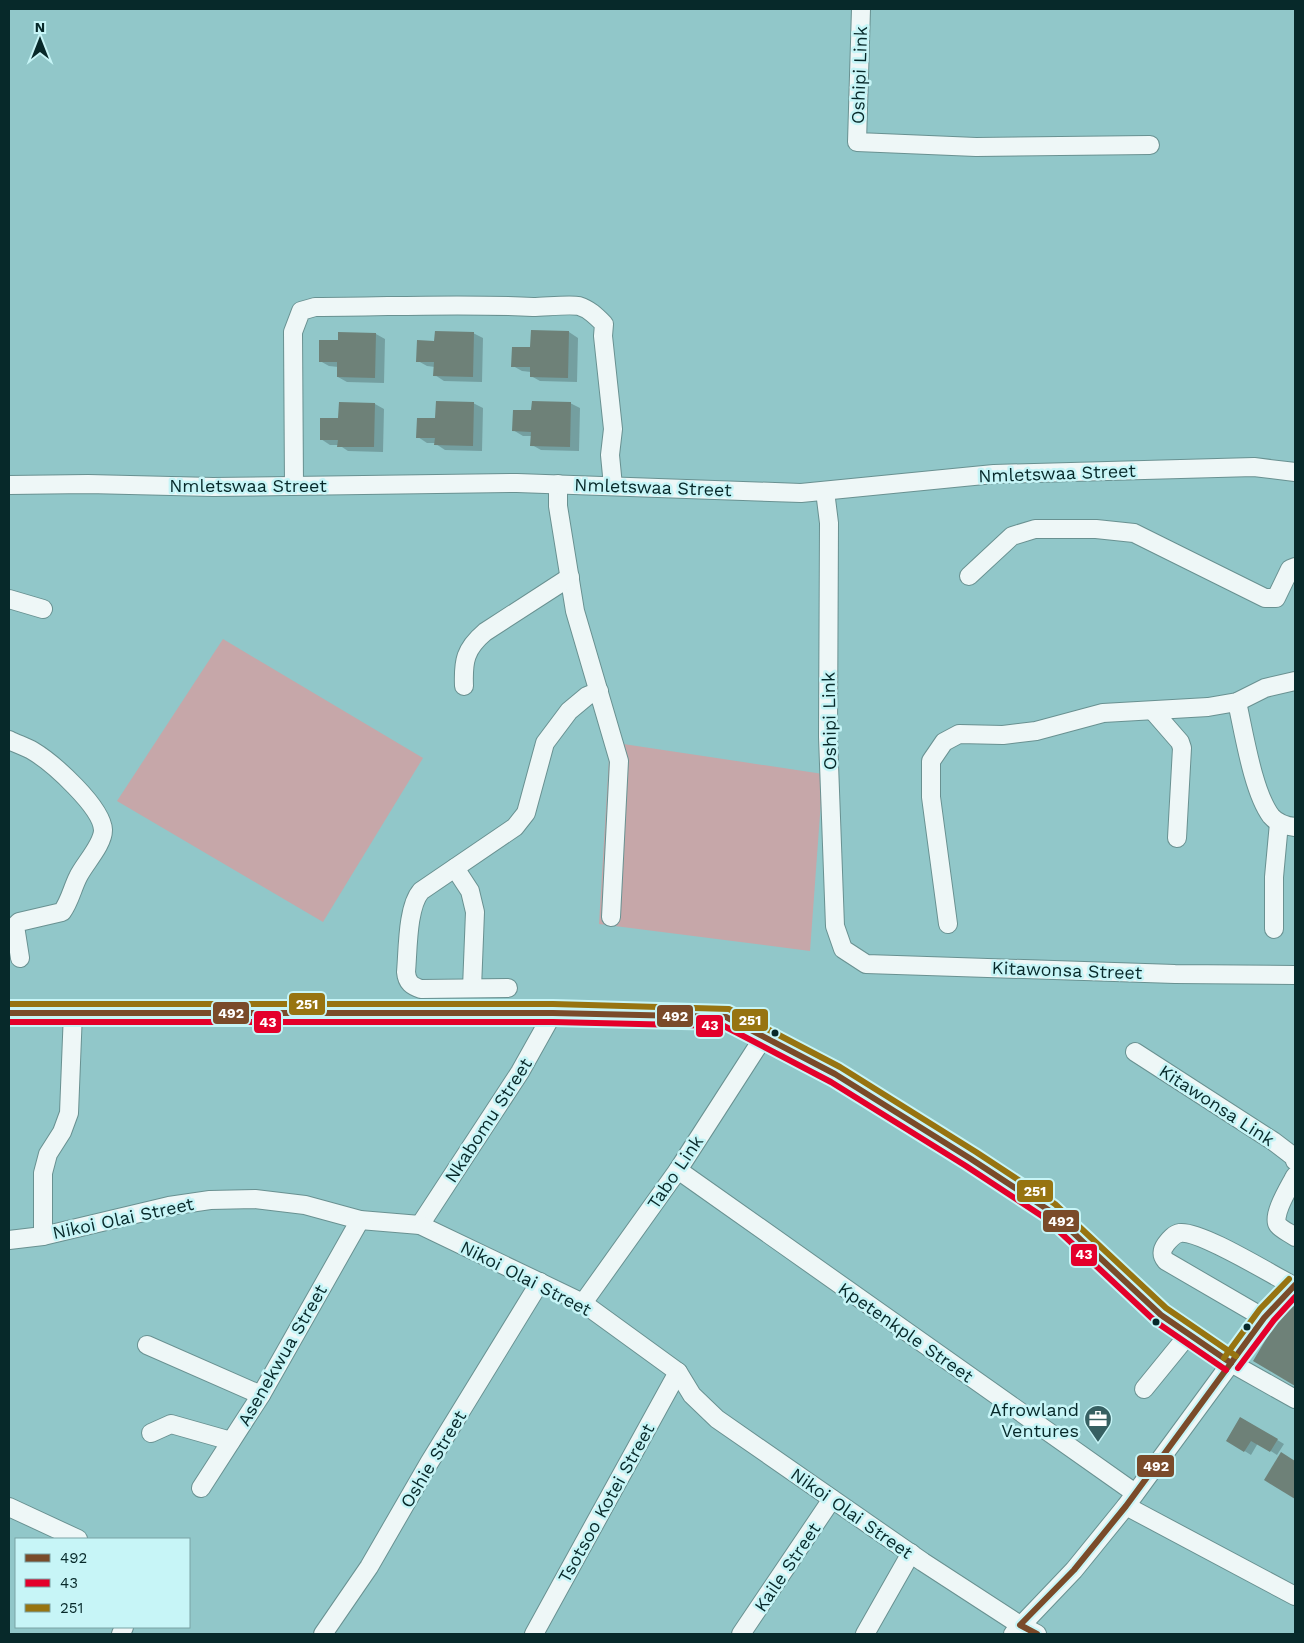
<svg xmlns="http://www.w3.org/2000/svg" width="1304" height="1643" font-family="'Work Sans',sans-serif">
  <rect width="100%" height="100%" fill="#91c7c9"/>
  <g fill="#c6a7a9">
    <path d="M223 639 423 758 323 922 117 801Z"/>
    <path d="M610 742 823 774 810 951 599 924Z"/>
  </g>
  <g fill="#0003">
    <path d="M569 332 578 338 577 382 540 381 531 376V372L522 371 513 366 532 349Z"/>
    <path d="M339 333 376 334 385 339 384 383 347 382 338 377V367L329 366 320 361 339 341Z"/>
    <path d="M473 333 483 338 482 382 444 381 435 375V367L427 366 418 361 436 342Z"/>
    <path d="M473 403 483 408 482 451 445 450 436 444V443H427L418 437 436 419Z"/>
    <path d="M570 403 580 408 579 451 541 450 532 445V436H523L513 430 533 412Z"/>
    <path d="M375 404 384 409 383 452 348 451 339 445H330L321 439 339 420Z"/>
    <path d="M1295 1306V1385L1255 1360 1278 1322Z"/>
    <path d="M1241 1418 1284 1444 1277 1455 1258 1443 1251 1455 1227 1440Z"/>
  </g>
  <g fill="#6e8178">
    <path d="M531 330 569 331 568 378 530 377V367H511L512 347H530Z"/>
    <path d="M435 331 474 332 473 377 433 376 434 362H416L417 340 434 341Z"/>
    <path d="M338 332 376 333 375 378 337 377V362H319V340H338Z"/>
    <path d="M436 401 474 402 473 446 434 445 435 438H416L417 418H435Z"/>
    <path d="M532 401 571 402 570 447 530 446 531 432 512 431 513 410H531Z"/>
    <path d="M339 402 375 403 374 447H337L338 440H320V418H338Z"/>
    <path d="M1295 1305V1386L1253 1361 1277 1321Z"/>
    <path d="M1240 1417 1278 1439 1270 1452 1251 1441 1244 1452 1226 1441Z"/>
    <path d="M1281 1452 1295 1461V1499L1264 1480Z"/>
  </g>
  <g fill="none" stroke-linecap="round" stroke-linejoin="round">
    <defs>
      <g id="minor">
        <path d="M861 9 857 142 976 147 1150 145"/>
        <path d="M558 484V506L575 611 619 761 611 917"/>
        <path d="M9 485 88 484 213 487 517 483 801 493 994 474 1254 467 1295 472"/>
        <path d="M294 486 293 332 301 311 315 307C388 307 460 303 533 307 545 307 569 304 579 306 589 309 596 316 604 324L603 336 613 429 610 455 613 486"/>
        <path d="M825 491 829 523 828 737 835 926 843 949 866 964 1175 974 1295 975"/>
        <path d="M969 576 1012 536 1035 529H1096L1134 533 1265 598H1276L1290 569 1295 567"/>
        <path d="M9 599 43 609"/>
        <path d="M464 686C463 661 465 649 485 632L570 577"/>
        <path d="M1237 702C1244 733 1253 792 1271 816 1277 823 1286 826 1295 827"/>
        <path d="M1153 711 1180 742 1182 748 1177 838"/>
        <path d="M9 740C17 744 26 747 33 751 53 763 102 807 103 830 103 845 84 864 78 877 72 889 70 901 62 912L19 922 15 926 20 958"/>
        <path d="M455 868 470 891 475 912 472 988"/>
        <path d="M948 924 931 797V761L944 742 959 734 1003 735 1036 731 1103 713 1208 707 1237 702 1265 688 1295 681"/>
        <path d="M1274 929V877L1279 823"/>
        <path d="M508 988 421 989C412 986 407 983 406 972 408 951 407 907 421 891L515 827 526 813 545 743 569 711 587 696 599 691"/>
        <path d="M9 1013H553L726 1017 835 1074 971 1159 1050 1211 1161 1315 1231 1363 1295 1399"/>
        <path d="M1135 1052 1273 1141 1294 1157 1295 1161"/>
        <path d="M678 1170 1135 1493"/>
        <path d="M1295 1176C1290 1186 1271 1216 1278 1225 1282 1230 1290 1233 1295 1237"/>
        <path d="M420 1225 520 1072 553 1013"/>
        <path d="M43 1236V1173L48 1154 62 1132 69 1113 73 1012"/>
        <path d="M9 1240 43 1236 169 1206 210 1200 255 1199 305 1205 360 1220 420 1225 583 1303 678 1372 692 1395 717 1419 923 1562 1020 1625 1037 1634"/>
        <path d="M583 1303 678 1170 763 1038"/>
        <path d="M1264 1318 1166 1261C1161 1255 1161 1251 1166 1244 1170 1239 1174 1234 1180 1233 1200 1230 1272 1275 1294 1286"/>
        <path d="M147 1345 261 1395"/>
        <path d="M1144 1389 1188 1335"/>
        <path d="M151 1433 171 1424 231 1441"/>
        <path d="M201 1488 261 1395 360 1220"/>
        <path d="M1126 1506 1295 1596"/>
        <path d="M9 1507 78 1539"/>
        <path d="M121 1634 124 1627"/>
        <path d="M323 1634 369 1567 429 1463 540 1282"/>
        <path d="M534 1634 678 1372"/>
        <path d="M741 1634 832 1499"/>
        <path d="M865 1634 911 1553"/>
        <path d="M1013 1634 1074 1570 1126 1506 1264 1318 1295 1285"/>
      </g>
    </defs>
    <use href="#minor" stroke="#699191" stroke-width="20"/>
    <use href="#minor" stroke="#eef7f7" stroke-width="18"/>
    <defs>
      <g id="bus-1">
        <path d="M9 1013H553L726 1017 835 1074 971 1159 1050 1211 1161 1315 1231 1363"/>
        <path d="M1037 1634 1020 1625 1074 1570 1126 1506 1264 1318 1295 1285"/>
      </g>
      <g id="bus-2">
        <path d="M9 1022H553L724 1026 831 1082 966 1166 1045 1218 1156 1322 1226 1370"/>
        <path d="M1238 1368 1274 1320 1295 1297"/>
      </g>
      <g id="bus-3">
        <path d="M9 1004H553L729 1009 840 1067 976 1152 1055 1204 1166 1308 1236 1356"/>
        <path d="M1224 1358 1260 1309 1289 1279"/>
      </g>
    </defs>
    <use href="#bus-1" stroke="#c7f5f7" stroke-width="10"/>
    <use href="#bus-2" stroke="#c7f5f7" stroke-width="10"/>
    <use href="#bus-3" stroke="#c7f5f7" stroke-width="10"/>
    <use href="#bus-1" stroke="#7a4b2a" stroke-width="6"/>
    <use href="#bus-2" stroke="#e4002b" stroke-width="6"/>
    <use href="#bus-3" stroke="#977411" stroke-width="6"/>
  </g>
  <defs>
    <symbol id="office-pin" viewBox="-11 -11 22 30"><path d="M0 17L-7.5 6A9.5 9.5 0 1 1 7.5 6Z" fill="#376062" stroke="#c7f5f7"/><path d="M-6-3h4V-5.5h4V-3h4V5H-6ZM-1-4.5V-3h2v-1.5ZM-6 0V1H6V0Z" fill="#fff"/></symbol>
  </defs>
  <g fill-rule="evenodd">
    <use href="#office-pin" x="1082" y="1403" width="32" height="43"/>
  </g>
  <g fill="#07292a" stroke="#c7f5f7" stroke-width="2">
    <circle cx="775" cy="1033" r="4.5"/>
    <circle cx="1156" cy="1322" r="4.5"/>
    <circle cx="1247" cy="1327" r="4.5"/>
  </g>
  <g text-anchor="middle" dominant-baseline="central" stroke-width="5" stroke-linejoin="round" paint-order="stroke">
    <g font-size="18" fill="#07292a" stroke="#c7f5f7">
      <text transform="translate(859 75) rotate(-88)">Oshipi Link</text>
      <text transform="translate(1057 473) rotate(-2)">Nmletswaa Street</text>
      <text x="248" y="485">Nmletswaa Street</text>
      <text transform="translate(653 487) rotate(2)">Nmletswaa Street</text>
      <text transform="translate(829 721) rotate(-91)">Oshipi Link</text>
      <text transform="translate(1067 970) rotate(2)">Kitawonsa Street</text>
      <text transform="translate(1217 1105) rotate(33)">Kitawonsa Link</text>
      <text transform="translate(488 1120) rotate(-57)">Nkabomu Street</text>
      <text transform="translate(675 1172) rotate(-56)">Tabo Link</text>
      <text transform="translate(123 1218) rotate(-12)">Nikoi Olai Street</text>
      <text transform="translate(526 1278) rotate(27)">Nikoi Olai Street</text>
      <text transform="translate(906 1332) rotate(35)">Kpetenkple Street</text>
      <text transform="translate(282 1355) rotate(-60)">Asenekwua Street</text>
      <text transform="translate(433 1459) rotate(-59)">Oshie Street</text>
      <text transform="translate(606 1503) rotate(-61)">Tsotsoo Kotei Street</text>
      <text transform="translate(852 1513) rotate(35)">Nikoi Olai Street</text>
      <text transform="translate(787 1567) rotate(-56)">Kaile Street</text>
    </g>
    <g font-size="18" fill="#07292a" stroke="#c7f5f7" text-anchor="end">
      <text x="1079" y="1409">Afrowland<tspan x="1079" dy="21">Ventures</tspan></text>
    </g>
  </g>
  <g stroke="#c7f5f7" stroke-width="2">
    <rect x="288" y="992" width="38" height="24" rx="5" fill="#977411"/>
    <rect x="212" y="1001" width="38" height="24" rx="5" fill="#7a4b2a"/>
    <rect x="656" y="1004" width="38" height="24" rx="5" fill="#7a4b2a"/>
    <rect x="731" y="1008" width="38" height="24" rx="5" fill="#977411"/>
    <rect x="253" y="1010" width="29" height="24" rx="5" fill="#e4002b"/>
    <rect x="695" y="1014" width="29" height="24" rx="5" fill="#e4002b"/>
    <rect x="1016" y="1179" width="38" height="24" rx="5" fill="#977411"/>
    <rect x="1042" y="1209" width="38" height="24" rx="5" fill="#7a4b2a"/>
    <rect x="1070" y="1243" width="28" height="24" rx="5" fill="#e4002b"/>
    <rect x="1136" y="1454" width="39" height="24" rx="5" fill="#7a4b2a"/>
  </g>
  <g font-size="14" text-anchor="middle" font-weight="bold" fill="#fff">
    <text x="307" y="1009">251</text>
    <text x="231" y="1018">492</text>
    <text x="675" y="1021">492</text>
    <text x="750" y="1025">251</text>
    <text x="268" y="1027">43</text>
    <text x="710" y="1030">43</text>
    <text x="1035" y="1196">251</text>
    <text x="1061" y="1226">492</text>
    <text x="1084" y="1259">43</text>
    <text x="1156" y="1471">492</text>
  </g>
  <rect width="1304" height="1643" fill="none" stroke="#07292a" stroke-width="20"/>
  <rect x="15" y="1538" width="175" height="90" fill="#c7f5f7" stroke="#7aa3a5"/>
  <rect x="25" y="1554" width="25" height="8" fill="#7a4b2a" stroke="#7aa3a5"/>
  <text x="60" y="1563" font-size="15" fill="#07292a">492</text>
  <rect x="25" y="1579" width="25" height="8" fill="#e4002b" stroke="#7aa3a5"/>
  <text x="60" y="1588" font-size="15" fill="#07292a">43</text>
  <rect x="25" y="1604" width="25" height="8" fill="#977411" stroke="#7aa3a5"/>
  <text x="60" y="1613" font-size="15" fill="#07292a">251</text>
  <g transform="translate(40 40)" stroke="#c7f5f7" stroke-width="4" paint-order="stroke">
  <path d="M0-4L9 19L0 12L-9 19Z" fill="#07292a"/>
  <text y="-8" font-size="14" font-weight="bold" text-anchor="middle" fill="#07292a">N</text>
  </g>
</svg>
